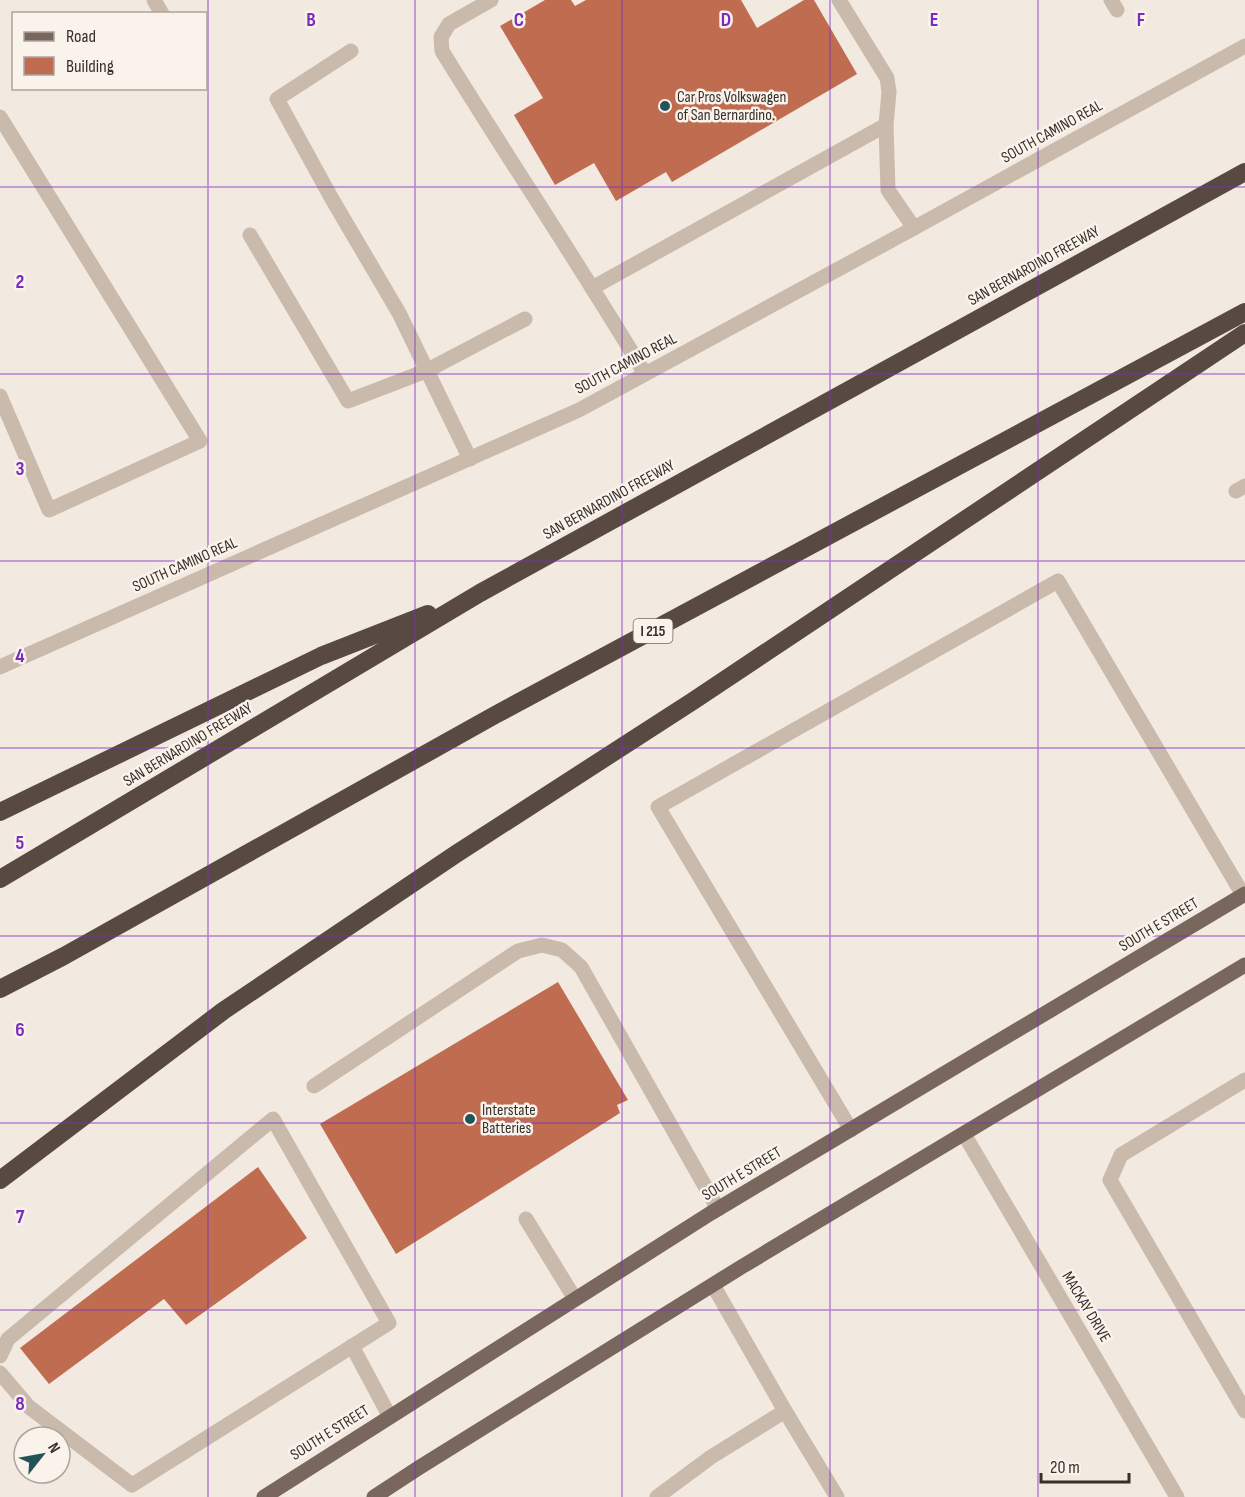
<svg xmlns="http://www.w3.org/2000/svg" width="1245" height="1497" font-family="'Sofia Sans Condensed',sans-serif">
  <rect width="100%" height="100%" fill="#f2e9e0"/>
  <g fill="#bf6c50">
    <path d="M545 0H571L575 6 586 0H741L757 28 804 0H814L857 74 672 182 666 172 616 201 594 163 555 185 514 115 543 98 500 26Z"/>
    <path d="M558 982 628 1100 617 1105 620 1113 396 1254 320 1124Z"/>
    <path d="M258 1167 307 1238 186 1325 164 1299 49 1384 20 1348Z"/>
  </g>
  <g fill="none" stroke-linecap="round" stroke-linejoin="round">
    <g stroke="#cabaac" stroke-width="15">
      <path d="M154 0 162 14"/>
      <path d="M491 0 449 24 441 37 442 51C509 160 580 265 645 374"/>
      <path d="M839 0 887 78 889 92 886 125 888 190 914 228"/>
      <path d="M1111 0 1117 10"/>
      <path d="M351 51 277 99 332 199 399 313 470 459"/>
      <path d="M0 117 200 441 49 510 0 396"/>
      <path d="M250 235 348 401 426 371 525 319"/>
      <path d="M592 288 886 125"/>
      <path d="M1236 491 1245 486"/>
      <path d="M0 667 579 410 914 228 1245 46"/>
      <path d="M1245 1080 1121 1155 1110 1180 1245 1411"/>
      <path d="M314 1086 518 951 542 945 562 950 581 967 718 1209"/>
      <path d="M851 1130 658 807 1058 581 1243 895"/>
      <path d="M964 1134 1177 1497"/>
      <path d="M526 1219 575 1299"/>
      <path d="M713 1285 785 1411"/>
      <path d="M352 1346 390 1417"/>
      <path d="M0 1356 8 1339 273 1119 389 1323 132 1485 29 1407 0 1373"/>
      <path d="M657 1497 711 1457 785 1411 837 1497"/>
    </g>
    <g stroke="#79665c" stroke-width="15">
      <path d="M264 1497 711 1213 1245 894"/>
      <path d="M374 1497 420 1467 743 1266 1245 965"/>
    </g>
    <g stroke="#584942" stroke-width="18">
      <path d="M0 812 321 656 428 614"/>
      <path d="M0 879 480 593 1245 172"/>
      <path d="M0 989 64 956 495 715 1245 312"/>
      <path d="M0 1180 223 1011 456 854 693 701 1245 333"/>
    </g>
  </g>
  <path fill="none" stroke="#7b2cbf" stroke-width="1.5" stroke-opacity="0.55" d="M208 0V1497M415 0V1497M622 0V1497M830 0V1497M1038 0V1497M0 187H1245M0 374H1245M0 561H1245M0 748H1245M0 936H1245M0 1123H1245M0 1310H1245"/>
  <g fill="#225357" stroke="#f9f3ec" stroke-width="2">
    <circle cx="665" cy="106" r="6"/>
    <circle cx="470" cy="1119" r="6"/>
  </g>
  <g text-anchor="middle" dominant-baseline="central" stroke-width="5" stroke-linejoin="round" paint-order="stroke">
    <rect fill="#f9f3ec" stroke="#726a64" stroke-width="1.5" x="633.5" y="619" width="39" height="24" rx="4.5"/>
    <g font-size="15" font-weight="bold" fill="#382f2a">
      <text x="653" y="631">I 215</text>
    </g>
    <g font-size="16" fill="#382f2a" stroke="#f9f3ec" text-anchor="start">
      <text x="677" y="97">Car Pros Volkswagen<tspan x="677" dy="18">of San Bernardino.</tspan></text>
      <text x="482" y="1110">Interstate<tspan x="482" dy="18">Batteries</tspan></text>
    </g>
    <g font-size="16" fill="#382f2a" stroke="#f9f3ec">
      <text transform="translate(1052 132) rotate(-29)">SOUTH CAMINO REAL</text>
      <text transform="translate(1034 266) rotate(-29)">SAN BERNARDINO FREEWAY</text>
      <text transform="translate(626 364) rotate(-28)">SOUTH CAMINO REAL</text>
      <text transform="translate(609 500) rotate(-29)">SAN BERNARDINO FREEWAY</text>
      <text transform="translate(185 565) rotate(-24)">SOUTH CAMINO REAL</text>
      <text transform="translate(188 745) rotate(-31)">SAN BERNARDINO FREEWAY</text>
      <text transform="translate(1159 925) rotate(-31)">SOUTH E STREET</text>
      <text transform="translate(742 1174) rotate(-31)">SOUTH E STREET</text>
      <text transform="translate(1086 1307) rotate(59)">MACKAY DRIVE</text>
      <text transform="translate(330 1433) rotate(-32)">SOUTH E STREET</text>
    </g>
  </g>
  <g font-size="20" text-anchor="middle" font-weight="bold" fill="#7b2cbf" stroke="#f9f3ec" stroke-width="5" stroke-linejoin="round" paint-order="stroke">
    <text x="311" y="26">B</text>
    <text x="519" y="26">C</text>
    <text x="726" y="26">D</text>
    <text x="934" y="26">E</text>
    <text x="1141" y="26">F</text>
    <text x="20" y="288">2</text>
    <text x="20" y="475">3</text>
    <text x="20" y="662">4</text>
    <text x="20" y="849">5</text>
    <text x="20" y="1036">6</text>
    <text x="20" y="1223">7</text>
    <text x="20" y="1410">8</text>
  </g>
  <rect x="12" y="12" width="195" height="78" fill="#f9f3ec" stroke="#aca59e" stroke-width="1.5"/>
  <rect x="24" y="32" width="30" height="9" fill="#79665c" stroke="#aca59e" stroke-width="1.5"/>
  <text x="66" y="42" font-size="18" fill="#382f2a">Road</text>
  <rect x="24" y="57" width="30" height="18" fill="#bf6c50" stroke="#aca59e" stroke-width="1.5"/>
  <text x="66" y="72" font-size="18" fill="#382f2a">Building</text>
  <g transform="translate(42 1455) rotate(59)"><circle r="28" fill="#f9f3ec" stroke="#aca59e" stroke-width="1.5"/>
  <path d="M0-4.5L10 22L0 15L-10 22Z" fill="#225357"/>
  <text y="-9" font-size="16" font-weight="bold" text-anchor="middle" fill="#382f2a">N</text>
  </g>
  <path d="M1041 1473v9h88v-9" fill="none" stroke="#382f2a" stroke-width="3"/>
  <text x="1050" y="1473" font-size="18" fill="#382f2a" stroke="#f9f3ec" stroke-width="4.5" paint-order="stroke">20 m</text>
</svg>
